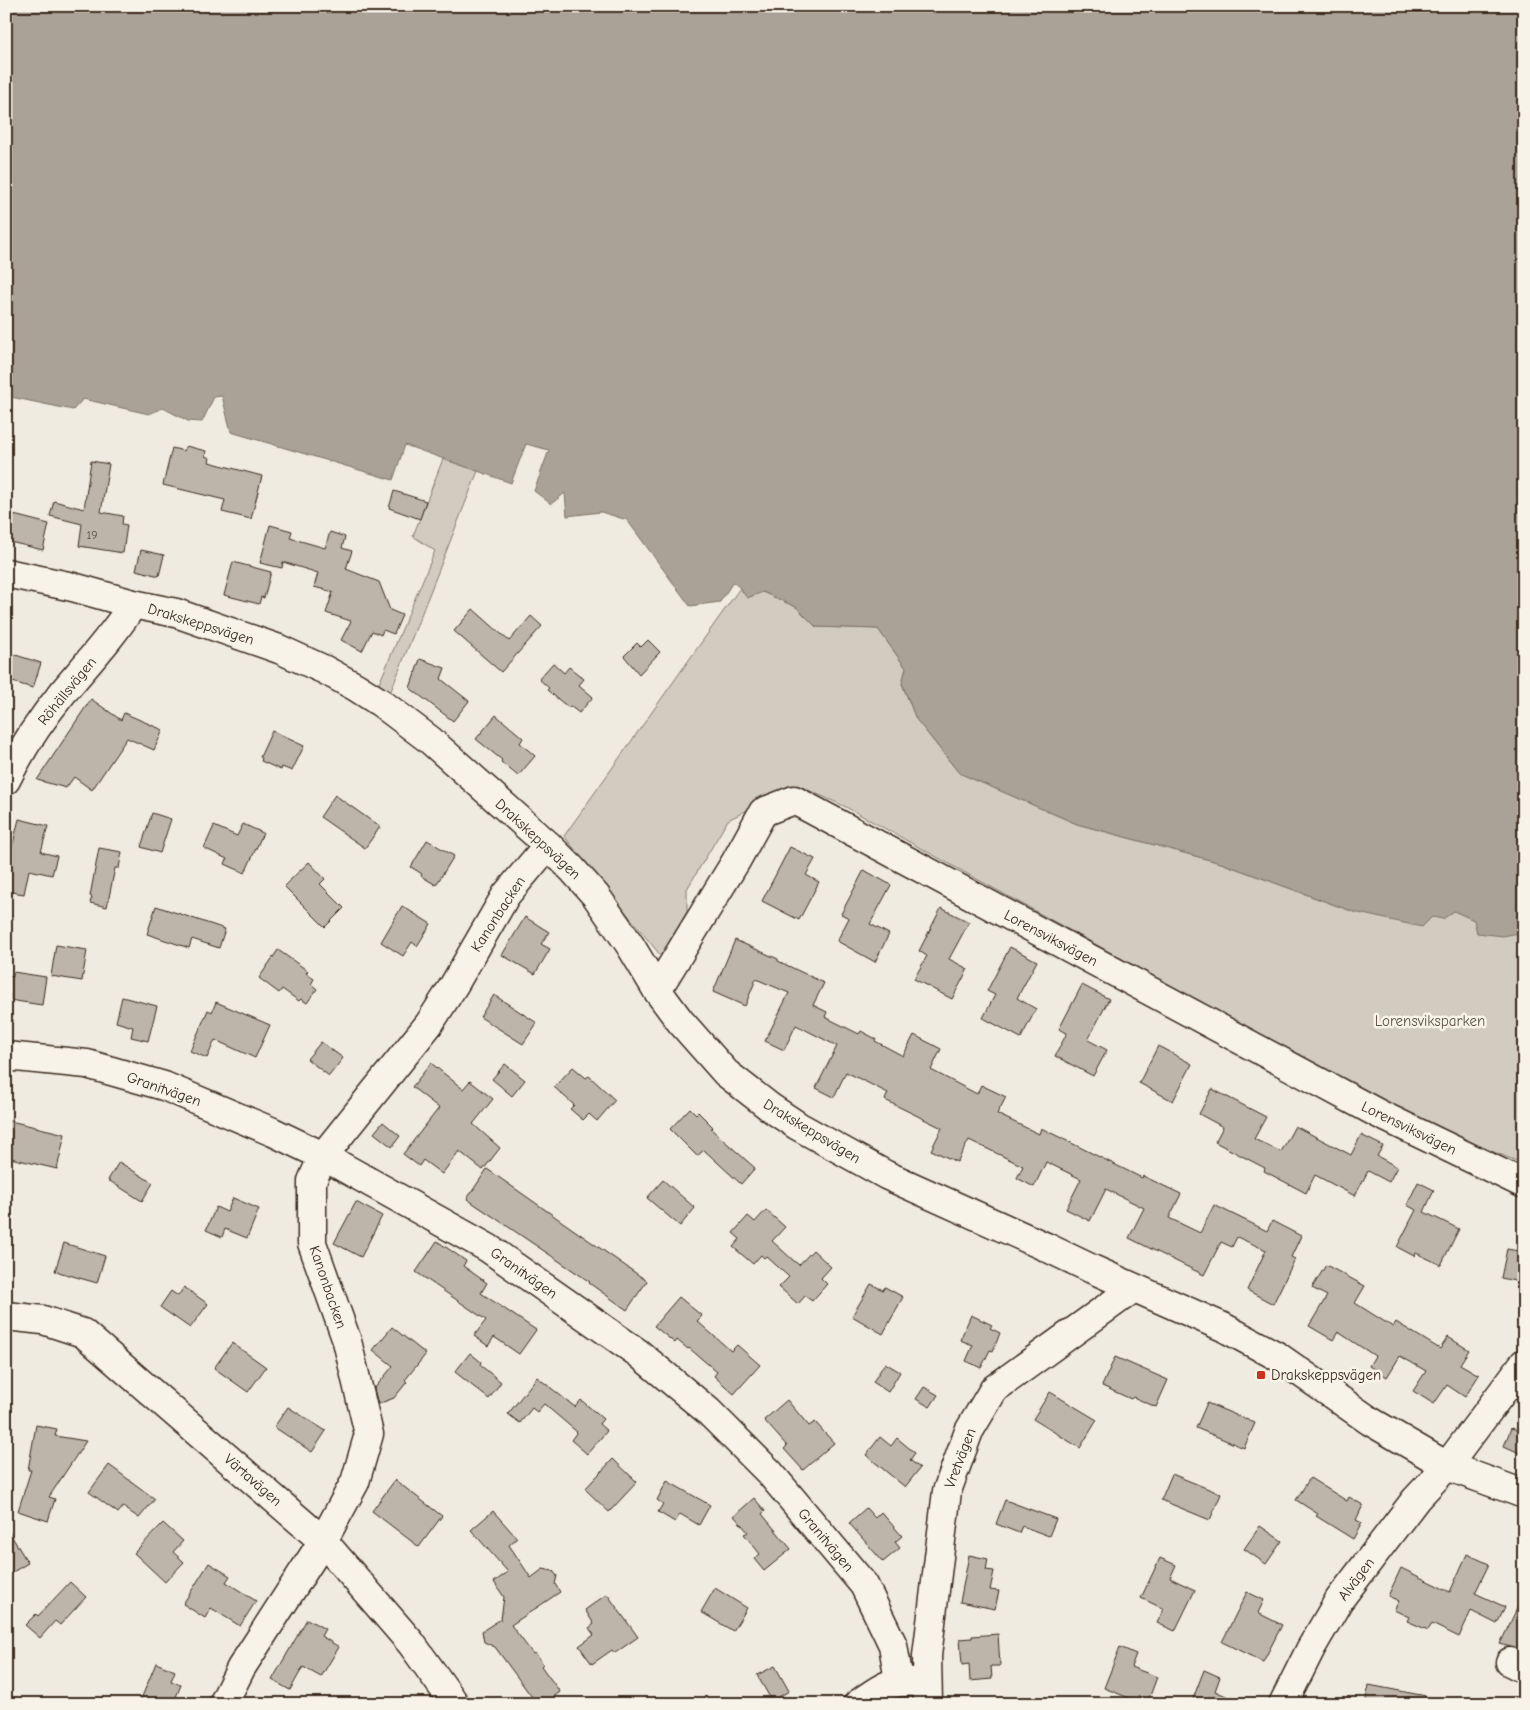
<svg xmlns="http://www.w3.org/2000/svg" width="1530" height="1710" font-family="'Comic Neue',sans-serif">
  <rect width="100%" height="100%" fill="#efebe0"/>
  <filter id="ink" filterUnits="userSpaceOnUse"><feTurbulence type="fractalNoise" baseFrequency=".02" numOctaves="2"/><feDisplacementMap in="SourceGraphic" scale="10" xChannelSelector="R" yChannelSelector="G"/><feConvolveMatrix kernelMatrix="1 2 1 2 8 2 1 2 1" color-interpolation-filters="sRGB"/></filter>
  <g filter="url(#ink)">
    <g fill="#d1cbc0" stroke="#867a6f">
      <path d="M443 459 478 471 385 706 373 698 435 551 413 536Z"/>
      <path d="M740 588 762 592 796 607 816 627 878 629 906 668 902 684 916 719 959 773 1077 824 1221 863 1354 912 1432 917 1454 911 1474 920 1524 932V1164L1415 1120 844 806 797 785 728 820 687 889V912L661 956 564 836Z"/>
    </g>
    <path fill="#aaa296" stroke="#7e7266" d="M6 6H1524V932L1503 936 1477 933 1474 920 1454 911 1443 919 1432 917 1422 927 1354 912 1221 863 1077 824 959 773 916 719 902 683 906 668 878 629 816 627 796 607 763 592 747 598 740 588 733 582 720 602 690 606 627 520 601 512 567 516 565 493 551 504 534 491 549 450 526 444 511 483 405 445 393 480 231 432 222 396 214 397 202 422 188 421 163 408 149 414 83 399 73 410 6 396Z"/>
    <g fill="#bdb5aa" stroke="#3b2a1e">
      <path d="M186 446 206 451 205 456 210 458 209 462 262 476 251 519 222 512 225 500 163 485 172 448 184 451Z"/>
      <path d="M91 461 109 464 101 512 123 516 122 524 127 525 123 553 79 546 82 524 50 516 54 501 84 509Z"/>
      <path d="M394 491 426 501 420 519 389 508Z"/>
      <path d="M6 513 49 524 43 550 6 541Z"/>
      <path d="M270 525 292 531 290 538 325 548 330 532 345 537 342 548 352 551 346 569 379 582 390 610 402 615 394 634 383 630 381 635 372 631 362 651 341 640 351 621 326 613 333 592 314 587 318 573 283 562 282 568 260 563Z"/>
      <path d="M141 550 164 555 159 576 136 570Z"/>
      <path d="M233 562 271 572 264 598 261 597 259 604 224 595Z"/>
      <path d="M473 609 509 641 531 616 542 626 501 672 454 631Z"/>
      <path d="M648 640 660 652 639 674 624 656 637 643 641 647Z"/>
      <path d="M6 652 41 663 33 688 6 680Z"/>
      <path d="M420 659 445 668 441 679 469 701 453 721 410 688Z"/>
      <path d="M553 663 564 673 569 667 584 679 579 685 593 697 579 713 570 706 569 708 547 690 549 688 539 679Z"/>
      <path d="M91 699 121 720 124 713 163 730 154 750 127 738 92 790 74 777 66 788 37 780Z"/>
      <path d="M496 715 523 738 520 743 535 756 518 776 501 762 502 760 476 739Z"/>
      <path d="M272 731 304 746 292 771 282 767 281 770 261 761 262 758 260 757Z"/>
      <path d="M335 795 380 827 365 848 320 817Z"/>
      <path d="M152 813 171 819 160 853 141 847Z"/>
      <path d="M19 819 48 826 41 852 57 856 52 875 29 870 24 894 6 891V872Z"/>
      <path d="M243 824 263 833 245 873 225 864 227 859 204 848 214 826 237 836Z"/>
      <path d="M427 840 454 856 436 885 421 876 422 874 411 867Z"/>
      <path d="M790 847 815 859 806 875 819 882 799 920 762 901Z"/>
      <path d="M99 848 122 852 119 868H115L107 907 90 903 92 897 90 896Z"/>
      <path d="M309 862 325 879 320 884 344 908 325 927 284 886Z"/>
      <path d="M864 870 891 885 870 924 889 934 875 962 837 941 849 918 841 914Z"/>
      <path d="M156 906 225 929 219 948 192 939 189 948 147 934Z"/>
      <path d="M402 906 431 924 417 946 412 942 403 956 381 942Z"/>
      <path d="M941 908 969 922 949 959 968 969 952 999 914 979 927 956 919 951Z"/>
      <path d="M525 917 549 932 541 944 550 949 535 974 502 955Z"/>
      <path d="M735 940 778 959V961L824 983 813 1005 827 1012 825 1017 859 1034 861 1031 876 1039 875 1041 903 1056 914 1035 941 1049 931 1070 977 1094 981 1085 1006 1097 997 1114 1039 1134 1041 1128 1142 1178 1143 1176 1181 1194 1169 1218 1200 1233 1214 1205 1267 1231 1272 1221 1301 1236 1291 1257 1295 1259 1273 1304 1247 1290 1266 1250 1237 1237 1232 1247 1221 1242 1204 1275 1129 1238 1144 1208 1106 1189 1090 1221 1066 1209 1081 1179 1046 1162 1034 1187 1017 1178 1023 1166 969 1140 957 1162 931 1150 942 1128 885 1100 888 1093 846 1072 834 1097 816 1088 837 1046 796 1025 784 1050 765 1041 789 993 756 979 745 1006 713 992Z"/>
      <path d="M56 945 87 950 82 981 51 976Z"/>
      <path d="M1010 947 1037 961 1017 998 1036 1009 1021 1038 983 1018 995 995 987 991Z"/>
      <path d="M278 950 308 971 306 973 314 979 311 984 317 989 307 1003 301 999 299 1001 282 989 279 993 259 978Z"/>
      <path d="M13 972 46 977 42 1005 9 1000 10 994H6V976L13 977Z"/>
      <path d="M1082 985 1109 999 1088 1040 1107 1050 1093 1076 1055 1056 1067 1033 1059 1029Z"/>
      <path d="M494 995 537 1023 523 1044 480 1017Z"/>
      <path d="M122 997 157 1006 148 1041 131 1037 133 1027 116 1022Z"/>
      <path d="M216 1002 270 1025 255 1058 215 1040 207 1058 190 1051 208 1010 212 1012Z"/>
      <path d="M321 1042 343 1058 329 1076 307 1059Z"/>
      <path d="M1158 1046 1192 1064 1173 1101 1139 1083Z"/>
      <path d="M431 1063 463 1089 470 1081 493 1099 473 1124 500 1148 483 1170 459 1151 442 1174 423 1160 419 1166 403 1154 439 1108 412 1087Z"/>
      <path d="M505 1064 525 1080 512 1096 492 1079Z"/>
      <path d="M573 1067 586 1078 589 1076 615 1100 597 1121 589 1114 583 1120 570 1109 574 1105 554 1087Z"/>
      <path d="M1212 1089 1266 1117 1254 1139 1281 1152 1295 1126 1351 1155 1361 1135 1383 1146 1377 1156 1397 1167 1389 1182 1368 1171 1355 1196 1315 1175 1306 1193 1264 1171 1265 1168 1215 1142 1223 1127 1199 1114Z"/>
      <path d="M690 1108 696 1114 698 1112 713 1127 711 1129 755 1168 741 1184 704 1150 697 1156 670 1129Z"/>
      <path d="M6 1120 65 1134 57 1169 6 1157Z"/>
      <path d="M383 1122 400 1136 392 1147 374 1133Z"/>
      <path d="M119 1162 153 1183 142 1201 108 1180Z"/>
      <path d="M487 1169 647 1281 627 1310 589 1283 590 1282 467 1199Z"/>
      <path d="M663 1180 695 1208 680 1226 647 1198Z"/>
      <path d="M1418 1182 1434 1190 1424 1212 1459 1229 1441 1265 1416 1253 1414 1256 1397 1247 1416 1210 1407 1205Z"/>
      <path d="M233 1198 259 1209 247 1238 225 1229 222 1237 206 1230 216 1207 227 1212Z"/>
      <path d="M356 1202 382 1216 361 1257 334 1243Z"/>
      <path d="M766 1210 785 1227 772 1241 794 1261 799 1265 813 1250 831 1267 821 1278 827 1284 812 1301 805 1296 798 1304 779 1287 789 1277 766 1256 764 1258 761 1255 753 1264 733 1247 740 1239 733 1233 748 1216 755 1222Z"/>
      <path d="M437 1241 466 1261 463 1266 487 1283 481 1293 536 1330 519 1354 494 1337 488 1346 474 1336 486 1320 416 1272Z"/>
      <path d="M64 1243 105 1256 97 1283 55 1271Z"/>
      <path d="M1507 1249 1524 1252V1283L1501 1278Z"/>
      <path d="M1326 1265 1365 1286 1355 1303 1393 1327 1396 1322 1440 1349 1448 1337 1469 1350 1460 1364 1479 1375 1465 1397 1447 1385 1434 1404 1413 1391 1426 1371 1400 1356 1387 1377 1369 1366 1375 1356 1338 1332 1333 1340 1309 1326 1327 1296 1312 1288Z"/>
      <path d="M871 1284 883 1290 885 1287 903 1297 883 1334 852 1316Z"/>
      <path d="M184 1287 208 1304 190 1328 160 1307 171 1291 178 1296Z"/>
      <path d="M679 1297 702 1316 697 1321 731 1351 737 1345 760 1365 734 1394 714 1376 717 1372 689 1348 688 1349 677 1340 675 1343 654 1326Z"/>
      <path d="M971 1315 992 1325 990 1328 1000 1333 993 1351 990 1350 981 1368 966 1361 973 1345 960 1340Z"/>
      <path d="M392 1327 426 1354 405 1380 407 1382 394 1398 378 1404 374 1389 393 1366 373 1350Z"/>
      <path d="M232 1343 266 1367 248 1392 214 1368Z"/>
      <path d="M470 1353 481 1362 480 1365 501 1382 489 1399 455 1372Z"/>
      <path d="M1115 1357 1168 1380 1156 1407 1133 1397 1131 1399 1102 1386Z"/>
      <path d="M885 1363 900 1372 888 1392 873 1382Z"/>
      <path d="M537 1377 575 1407 581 1400 603 1419 599 1424 607 1431 587 1454 571 1440 577 1432 544 1404 537 1412 532 1408 520 1423 508 1414Z"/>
      <path d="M924 1387 938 1395 930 1407 916 1399Z"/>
      <path d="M1050 1392 1097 1420 1080 1448 1033 1419Z"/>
      <path d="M787 1400 809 1426 815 1422 834 1443 803 1470 784 1449 787 1446 764 1420Z"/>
      <path d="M1207 1403 1255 1423 1244 1448 1196 1428Z"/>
      <path d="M288 1407 326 1431 312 1452 274 1427Z"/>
      <path d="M36 1425 57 1429 55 1436 86 1441 49 1497 55 1499 48 1521 18 1511 31 1470H28Z"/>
      <path d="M1511 1428 1524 1432V1455L1504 1446Z"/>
      <path d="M880 1437 891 1446 897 1438 915 1453 910 1460 920 1468 905 1487 866 1455Z"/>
      <path d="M613 1459 637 1482 609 1512 585 1489Z"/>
      <path d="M109 1465 155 1499 139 1518 123 1507 118 1513 89 1492Z"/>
      <path d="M1172 1474 1221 1494 1210 1520 1161 1500Z"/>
      <path d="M1310 1478 1347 1501 1349 1497 1363 1505 1356 1520 1362 1523 1353 1539 1316 1516 1318 1514 1296 1500Z"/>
      <path d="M395 1480 442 1516 419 1547 372 1511Z"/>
      <path d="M667 1481 710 1505 699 1525 680 1514 675 1522 658 1512 663 1504 657 1500Z"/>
      <path d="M754 1498 765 1511 762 1514 791 1549 764 1571 754 1559 760 1554 744 1534 748 1532 734 1516Z"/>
      <path d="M1005 1500 1056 1519 1049 1536 1022 1526 1019 1533 996 1524Z"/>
      <path d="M866 1508 875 1518 881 1512 902 1536 895 1542 900 1548 883 1562 849 1523Z"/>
      <path d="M493 1511 517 1538 509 1545 531 1578 543 1569 553 1571 557 1576 555 1584 560 1592 511 1625 533 1654 535 1653 543 1664 541 1666 560 1692 544 1704H537L495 1647 484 1642 482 1631 501 1619 504 1597 494 1582 508 1572 471 1530Z"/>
      <path d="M163 1523 183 1541 173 1552 184 1562 165 1582 134 1553Z"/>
      <path d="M1260 1526 1282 1541 1266 1564 1244 1549Z"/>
      <path d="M6 1527 28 1563 6 1576Z"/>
      <path d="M1467 1554 1489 1564 1475 1593 1505 1607 1497 1624 1471 1611 1459 1637 1432 1624 1428 1630 1407 1621 1409 1617 1394 1610 1399 1601 1388 1596 1401 1568 1450 1592Z"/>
      <path d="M969 1555 988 1559 986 1570 994 1571 990 1590 999 1591 995 1609 960 1602Z"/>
      <path d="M1160 1558 1176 1565 1170 1578 1195 1590 1175 1631 1157 1623 1164 1609 1141 1598Z"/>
      <path d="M209 1563 230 1576 226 1582 256 1601 240 1626 211 1608 205 1618 183 1604Z"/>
      <path d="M70 1582 86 1597 60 1625 55 1621 40 1638 25 1625 36 1614 38 1616Z"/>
      <path d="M715 1588 747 1608 733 1631 701 1612Z"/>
      <path d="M1247 1592 1264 1600 1258 1613 1282 1625 1263 1662 1222 1642Z"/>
      <path d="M607 1594 638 1637 615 1653 612 1650 592 1664 579 1646 594 1635 589 1628 594 1624 585 1610Z"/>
      <path d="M1524 1594V1651L1500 1644Z"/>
      <path d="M307 1619 325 1629 321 1636 339 1647 321 1677 303 1667 290 1690 272 1680Z"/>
      <path d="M998 1634 1000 1666H991L992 1679 970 1681 969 1664 962 1665 960 1639 972 1638V1636Z"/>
      <path d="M1120 1647 1136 1654 1131 1667 1157 1677 1147 1704H1127L1129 1698 1104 1688Z"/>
      <path d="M156 1663 175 1671 171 1681 181 1685 173 1704H139Z"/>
      <path d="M775 1666 789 1691 772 1701 757 1675Z"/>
      <path d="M1204 1670 1220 1677 1215 1691 1244 1704H1191Z"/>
      <path d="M1369 1685 1426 1696 1425 1704H1365Z"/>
    </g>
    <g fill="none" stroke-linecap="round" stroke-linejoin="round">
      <defs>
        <g id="minor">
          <path d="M6 573 73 587 133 604 176 613 279 649 325 670 356 687 381 703 430 740 548 845 572 869 596 896 630 945 657 990 680 1021 726 1073 771 1108 798 1126 886 1175 1046 1247 1092 1269 1223 1327 1277 1356 1370 1421 1447 1466 1524 1494"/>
          <path d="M6 780C21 749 42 718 64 691 88 662 113 636 133 604"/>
          <path d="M657 990 736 861 763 812 794 800 1379 1114 1524 1184"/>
          <path d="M6 1056 87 1064 164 1086 273 1132 323 1156 488 1248 638 1353 708 1411 770 1473 864 1585 893 1645 899 1681"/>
          <path d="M6 1316 43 1320 83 1333 323 1541 411 1643 455 1704"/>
          <path d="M1510 1662 1524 1669"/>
          <path d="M223 1704 241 1668 323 1541 355 1482 369 1434 347 1341 312 1243V1181L323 1156 429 1024 454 985 506 895 548 845"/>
          <path d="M858 1704C881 1688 888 1680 917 1682"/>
          <path d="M928 1704 927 1656 947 1491 969 1431 994 1389 1134 1288"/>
          <path d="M1283 1704 1311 1648 1339 1600 1416 1499 1447 1466 1524 1363"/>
        </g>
      </defs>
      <use href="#minor" stroke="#3b2a1e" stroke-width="31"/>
      <use href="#minor" stroke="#f7f3e8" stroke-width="28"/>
    </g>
  </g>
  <rect fill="#c8321e" stroke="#f7f3e8" stroke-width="2" x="1256" y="1370" width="10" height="10" rx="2.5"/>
  <g text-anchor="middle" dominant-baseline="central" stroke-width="5" stroke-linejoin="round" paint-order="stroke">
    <g font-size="12" fill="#5c4d41">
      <text x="92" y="535">19</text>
    </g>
    <g font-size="15" fill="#3b2a1e" stroke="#f7f3e8">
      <text transform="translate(201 624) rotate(17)">Drakskeppsvägen</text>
      <text transform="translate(67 691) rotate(-51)">Röhällsvägen</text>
      <text transform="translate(538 839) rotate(43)">Drakskeppsvägen</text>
      <text transform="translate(498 914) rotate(-57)">Kanonbacken</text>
      <text transform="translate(1051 938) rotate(28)">Lorensviksvägen</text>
      <text transform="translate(164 1089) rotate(19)">Granitvägen</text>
      <text transform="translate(1409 1128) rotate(26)">Lorensviksvägen</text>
      <text transform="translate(812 1131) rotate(31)">Drakskeppsvägen</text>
      <text transform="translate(524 1273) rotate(35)">Granitvägen</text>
      <text transform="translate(328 1287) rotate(71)">Kanonbacken</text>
      <text transform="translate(960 1458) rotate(-69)">Vretvägen</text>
      <text transform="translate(253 1480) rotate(41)">Värtavägen</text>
      <text transform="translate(826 1540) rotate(50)">Granitvägen</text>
      <text transform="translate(1356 1579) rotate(-53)">Alvägen</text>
    </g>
    <g font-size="15" fill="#605246" stroke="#f7f3e8">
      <text x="1430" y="1021">Lorensviksparken</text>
    </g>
    <g font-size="15" fill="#3b2a1e" stroke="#f7f3e8" text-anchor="start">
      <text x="1271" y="1375">Drakskeppsvägen</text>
    </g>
  </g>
  <rect width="1530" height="1710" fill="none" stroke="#f7f3e8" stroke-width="25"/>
  <rect x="12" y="12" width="1505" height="1685" fill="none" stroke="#3b2a1e" stroke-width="2" filter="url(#ink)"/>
</svg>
